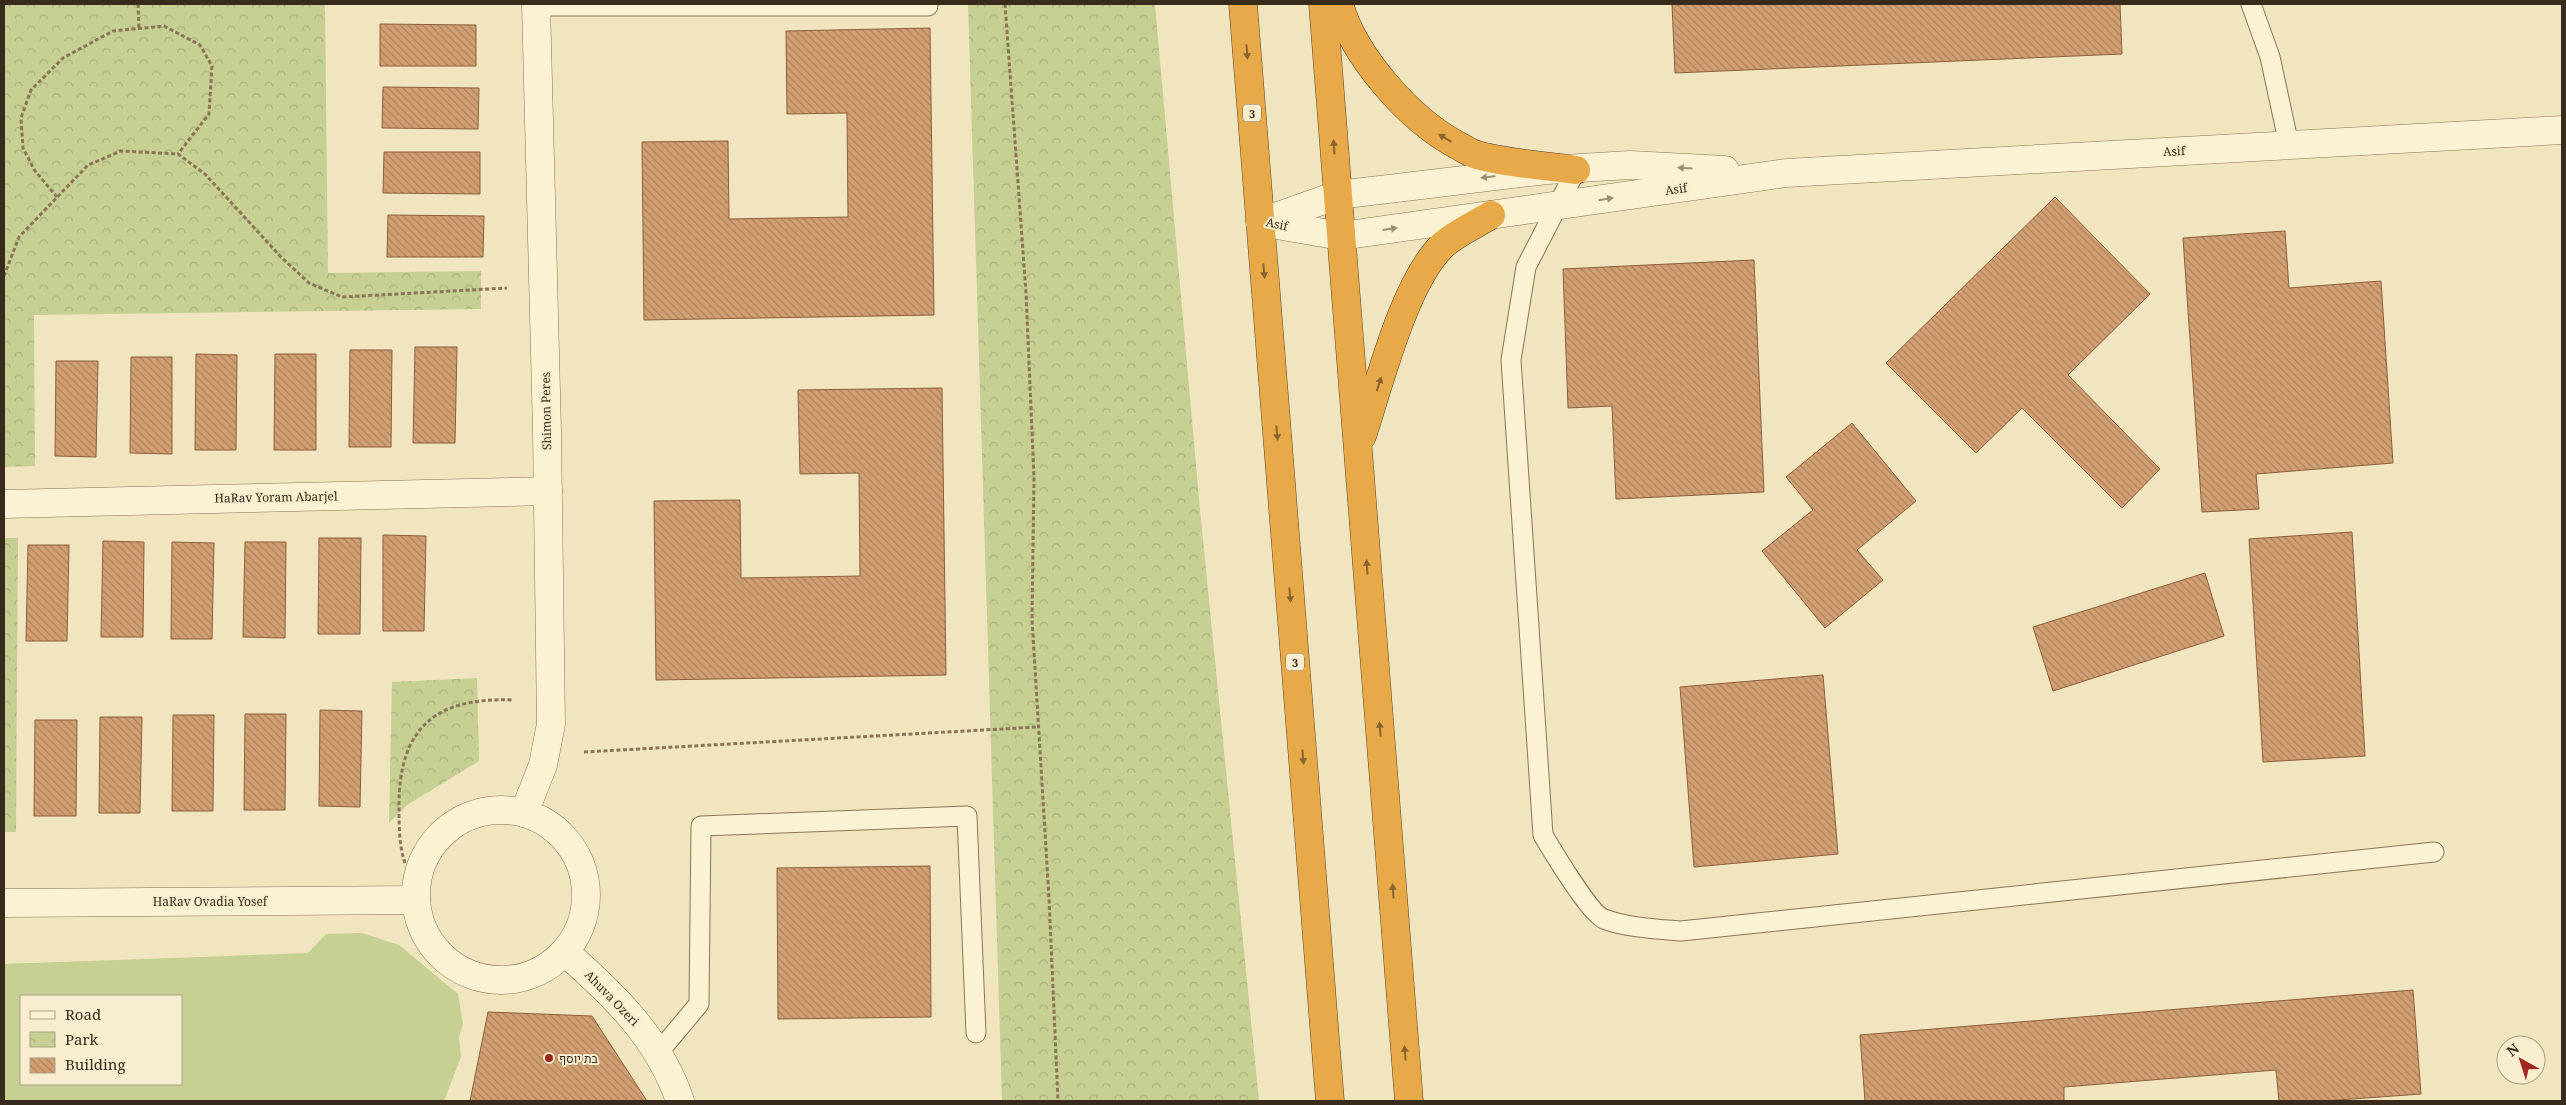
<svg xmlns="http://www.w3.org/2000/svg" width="2566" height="1105" font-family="'Noto Serif',Heebo,serif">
  <defs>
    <pattern id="park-crowns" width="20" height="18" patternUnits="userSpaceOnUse" patternTransform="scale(1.25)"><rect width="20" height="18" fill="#c5d092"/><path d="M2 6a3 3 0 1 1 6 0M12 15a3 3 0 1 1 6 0" fill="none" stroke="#aab37d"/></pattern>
    <pattern id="building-back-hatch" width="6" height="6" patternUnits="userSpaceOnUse" patternTransform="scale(1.25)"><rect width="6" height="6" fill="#d29f72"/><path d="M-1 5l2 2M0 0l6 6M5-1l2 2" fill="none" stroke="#ab825d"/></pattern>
  </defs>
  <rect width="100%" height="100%" fill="#f1e5bf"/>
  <path fill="#c5d092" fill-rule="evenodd" d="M362 933 399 945 458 994 463 1024 459 1037 461 1057 444 1101H4V964L308 953 326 934ZM21 996H181V1084H21Z"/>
  <g fill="url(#park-crowns)">
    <path d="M4 4H325L328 273 481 271V309L34 315 35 466 4 467Z"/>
    <path d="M968 4H1155L1200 510 1259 1101H1002Z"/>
    <path d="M4 538H18L16 832H4Z"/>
    <path d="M477 678 479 761 407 805 389 823 392 682Z"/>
  </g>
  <g fill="url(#building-back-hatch)" stroke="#8c5f3a">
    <path d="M1672 4H2120L2122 54 1675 73Z"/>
    <path d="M380 24 476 25V66H380Z"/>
    <path d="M930 28 934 315 644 320 642 142 728 141 729 219 848 217 847 113 787 114 786 31Z"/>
    <path d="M383 87 479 88 478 129 382 128Z"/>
    <path d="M384 152H480V194L383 193Z"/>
    <path d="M2055 197 2150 294 2068 375 2160 469 2122 508 2022 408 1976 453 1886 363Z"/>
    <path d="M388 215 484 216 483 257H387Z"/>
    <path d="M2285 231 2289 288 2381 281 2393 463 2256 474 2259 509 2202 512 2183 238Z"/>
    <path d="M1754 260 1764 492 1616 499 1612 406 1568 408 1563 269Z"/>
    <path d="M415 347H457L455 443H413Z"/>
    <path d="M350 350H392L391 447H349Z"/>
    <path d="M196 354 237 355 236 450H195Z"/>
    <path d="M275 354H316V450H274Z"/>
    <path d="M131 357H172V454L130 453Z"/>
    <path d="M56 361H98L96 457 55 456Z"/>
    <path d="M942 388 946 675 656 680 654 501 740 500 741 578 860 576 859 473 800 474 798 390Z"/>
    <path d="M1852 423 1916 501 1857 550 1883 580 1825 628 1762 551 1813 510 1786 477Z"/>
    <path d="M2352 532 2365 756 2263 762 2249 539Z"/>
    <path d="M383 535 426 536 424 631H383Z"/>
    <path d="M319 538H361L360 634H318Z"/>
    <path d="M103 541 144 542 143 637H101Z"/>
    <path d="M172 542 214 543 212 639H171Z"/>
    <path d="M245 542H286L285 638 243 637Z"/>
    <path d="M28 545H69L67 641H26Z"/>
    <path d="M2205 573 2224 636 2053 691 2033 627Z"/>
    <path d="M1823 675 1838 854 1694 867 1680 687Z"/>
    <path d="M320 710 362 711 360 807 319 806Z"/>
    <path d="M245 714H286L285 810H244Z"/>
    <path d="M173 715H214L213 811H172Z"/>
    <path d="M100 717H142L140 813H99Z"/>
    <path d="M35 720H77L76 816H34Z"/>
    <path d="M930 866 931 1017 778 1019 777 868Z"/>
    <path d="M2413 990 2421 1094 2324 1101H2279L2276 1070 2064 1087V1101H1865L1860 1035Z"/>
    <path d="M488 1012 592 1016 647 1101H470Z"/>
  </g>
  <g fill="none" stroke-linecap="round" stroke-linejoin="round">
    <defs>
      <g id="lane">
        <path d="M2251 4 2270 57 2289 145"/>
        <path d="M536 6H928"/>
        <path d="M1576 170 1526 267 1511 360 1543 835C1552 850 1590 914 1604 919 1628 928 1656 929 1681 931L2434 852"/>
        <path d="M658 1053 699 1004 701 826 967 816 976 1033"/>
      </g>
      <g id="street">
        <path d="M1264 221 1338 195 1547 170 1630 165 1725 170"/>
        <path d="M1260 222 1341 236 1786 173 2562 130"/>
        <path d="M4 504 548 491"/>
        <circle cx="501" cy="895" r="85"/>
        <path d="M524 813 543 765 551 724 547 431 536 4"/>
        <path d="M4 903 416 900"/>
        <path d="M565 952C614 995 659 1038 680 1101"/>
      </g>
      <g id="highway">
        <path d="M1243 4 1330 1101"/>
        <path d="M1323 4 1409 1101"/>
        <path d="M1339 4C1354 57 1409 119 1457 145 1463 148 1470 153 1477 155 1509 164 1544 165 1576 170"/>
        <path d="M1362 436C1379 385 1404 283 1442 246 1454 234 1475 225 1491 215"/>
      </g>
    </defs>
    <use href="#lane" stroke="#8b7556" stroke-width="21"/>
    <use href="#street" stroke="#8b7556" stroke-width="29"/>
    <use href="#highway" stroke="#58422b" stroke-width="29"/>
    <g stroke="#8b7556" stroke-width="3" stroke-dasharray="4 2.5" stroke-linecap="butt">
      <path d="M138 4 139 29"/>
      <path d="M1005 4 1026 293 1034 478 1032 619 1049 898 1058 1101"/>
      <path d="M57 197 35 171 23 148 21 118 31 90 63 58 113 31 164 26 200 45 212 66 209 114 178 154"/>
      <path d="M4 276 19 237 88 165 121 151 178 154 205 174 281 257 309 283 342 297 507 288"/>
      <path d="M584 752 1038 727"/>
      <path d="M405 863C399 846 399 825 399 806 399 727 436 697 513 700"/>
    </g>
    <use href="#lane" stroke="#fbf1d3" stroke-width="19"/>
    <use href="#street" stroke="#fbf1d3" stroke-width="28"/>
    <use href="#highway" stroke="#e8aa48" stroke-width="28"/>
  </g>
  <defs><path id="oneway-solid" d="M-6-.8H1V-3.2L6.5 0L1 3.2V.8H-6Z" transform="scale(1.25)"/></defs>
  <g fill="#88642f">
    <use href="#oneway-solid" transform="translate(1247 52) rotate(86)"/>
    <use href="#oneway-solid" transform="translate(1445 138) rotate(-149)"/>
    <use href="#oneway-solid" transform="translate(1334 147) rotate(-94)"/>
    <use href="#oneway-solid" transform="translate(1264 271) rotate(85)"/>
    <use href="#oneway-solid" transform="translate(1379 384) rotate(-72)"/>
    <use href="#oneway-solid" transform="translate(1277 433) rotate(85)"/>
    <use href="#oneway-solid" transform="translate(1367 567) rotate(-94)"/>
    <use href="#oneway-solid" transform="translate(1290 595) rotate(85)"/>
    <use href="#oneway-solid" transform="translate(1380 729) rotate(-94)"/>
    <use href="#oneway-solid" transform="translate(1303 757) rotate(85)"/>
    <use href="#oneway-solid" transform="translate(1393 891) rotate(-94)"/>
    <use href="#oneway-solid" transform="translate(1405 1053) rotate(-94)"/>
  </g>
  <g fill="#9a8e77">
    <use href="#oneway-solid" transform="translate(1685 168) rotate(-177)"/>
    <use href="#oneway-solid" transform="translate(1488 177) rotate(173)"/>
    <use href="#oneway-solid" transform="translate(1606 199) rotate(-9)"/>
    <use href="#oneway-solid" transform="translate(1390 229) rotate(-8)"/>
  </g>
  <circle fill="#9f2721" stroke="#f8eecf" stroke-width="2" cx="549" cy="1058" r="5"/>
  <g text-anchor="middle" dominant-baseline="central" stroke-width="4" stroke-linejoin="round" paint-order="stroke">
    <g fill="#f8eecf" stroke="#726651" stroke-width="1">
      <rect x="1243" y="104.5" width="18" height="17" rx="4"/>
      <rect x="1286" y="653.5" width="18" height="17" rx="4"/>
    </g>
    <g font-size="11" font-weight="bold" fill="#392b1b">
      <text x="1252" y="113">3</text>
      <text x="1295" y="662">3</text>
    </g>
    <g font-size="12" fill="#392b1b" stroke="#f8eecf">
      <text transform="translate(2174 151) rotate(-3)">Asif</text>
      <text transform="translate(1676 189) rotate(-8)">Asif</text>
      <text transform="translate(1277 224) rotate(12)">Asif</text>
      <text transform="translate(546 411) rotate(-91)">Shimon Peres</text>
      <text transform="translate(276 497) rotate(-1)">HaRav Yoram Abarjel</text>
      <text x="210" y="901">HaRav Ovadia Yosef</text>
      <text transform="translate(612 998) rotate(46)">Ahuva Ozeri</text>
    </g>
    <g font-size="12" fill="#392b1b" stroke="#f8eecf" text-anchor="start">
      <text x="559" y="1058">בת יוסף</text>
    </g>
  </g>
  <rect width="2566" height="1105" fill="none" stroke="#392b1b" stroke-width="10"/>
  <rect x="20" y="995" width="162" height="90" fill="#f8eecf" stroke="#aca087"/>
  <rect x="30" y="1011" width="25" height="8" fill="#fbf1d3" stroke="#aca087"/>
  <text x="65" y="1020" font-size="15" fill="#392b1b">Road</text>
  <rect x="30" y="1032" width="25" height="15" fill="url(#park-crowns)" stroke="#aca087"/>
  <text x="65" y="1045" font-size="15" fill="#392b1b">Park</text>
  <rect x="30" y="1058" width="25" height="15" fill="url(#building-back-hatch)" stroke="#aca087"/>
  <text x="65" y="1070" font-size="15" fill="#392b1b">Building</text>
  <g transform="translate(2521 1060) rotate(321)"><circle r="24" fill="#f8eecf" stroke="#aca087"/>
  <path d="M0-4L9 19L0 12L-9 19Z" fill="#9f2721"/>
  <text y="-8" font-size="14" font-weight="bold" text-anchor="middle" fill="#392b1b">N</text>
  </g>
</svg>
